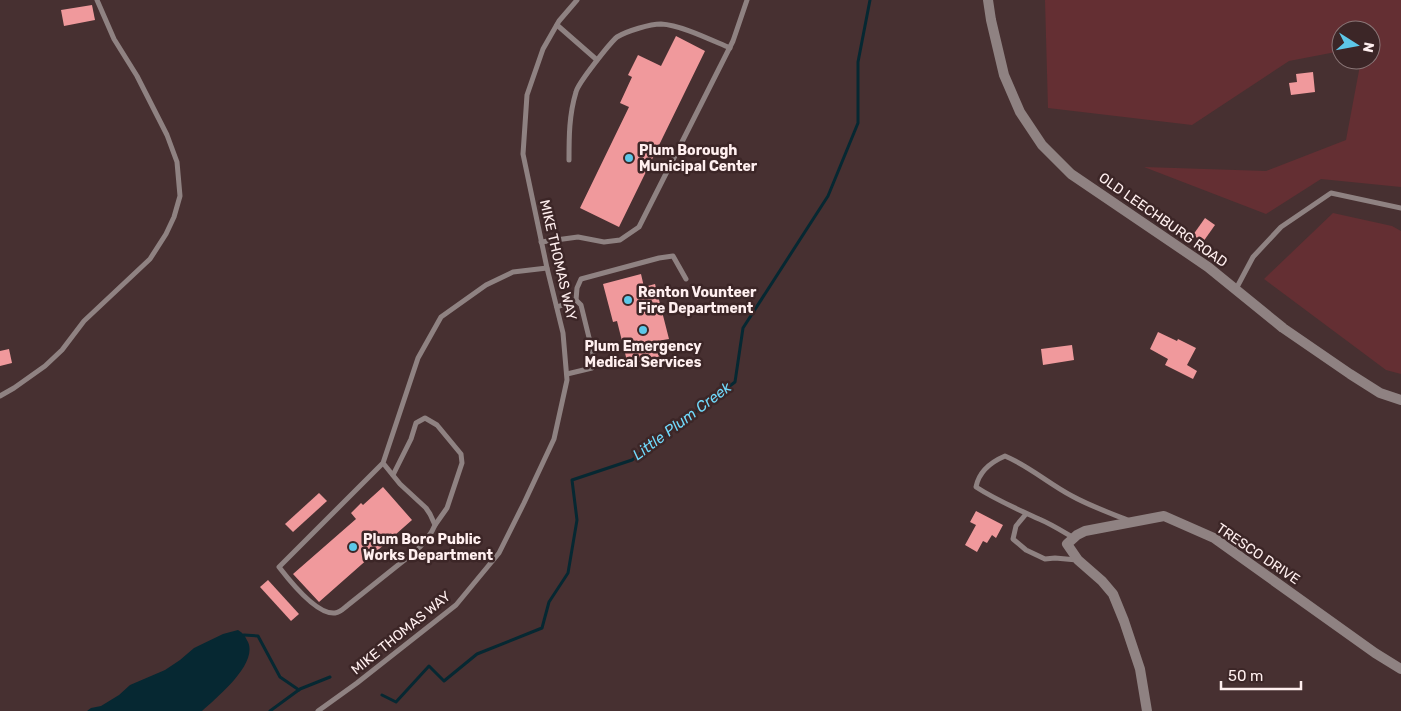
<svg xmlns="http://www.w3.org/2000/svg" width="1401" height="711" font-family="Rubik,sans-serif">
  <rect width="100%" height="100%" fill="#473031"/>
  <g fill="#642f33">
    <path d="M1045 0H1401V187L1321 179 1266 214 1144 167 1266 171 1346 140 1361 60H1371V30H1341V51L1289 61 1192 125 1048 108Z"/>
    <path d="M1333 213 1392 226 1401 231V374L1386 370 1264 279Z"/>
  </g>
  <path fill="#062832" d="M238 630C243 633 245 636 248 642 258 664 217 697 202 711H87L91 708 101 706 119 695 130 685 165 670 180 660 194 648 223 634Z"/>
  <g fill="none" stroke-linecap="round" stroke-linejoin="round">
    <g stroke="#062832" stroke-width="3">
      <path d="M244 635 258 636 280 677 299 690"/>
      <path d="M382 695 396 702 429 666 444 681 477 654 542 628 549 602 568 573 577 520 572 480 632 460 735 382 743 328 828 196 858 123V62L870 0"/>
      <path d="M270 711 300 689 330 677"/>
    </g>
  </g>
  <g fill="#f0999c">
    <path d="M92 5 95 20 64 26 61 10Z"/>
    <path d="M676 36 705 51 619 227 580 208 629 107 620 103 632 77 628 75 638 55 661 66Z"/>
    <path d="M1313 72 1315 92 1291 95 1289 83 1297 82 1296 74Z"/>
    <path d="M1205 218 1215 225 1203 242 1193 235Z"/>
    <path d="M641 274 644 287 655 284 669 339 657 341 661 356 628 365 617 321 613 322 603 284Z"/>
    <path d="M1158 332 1177 341 1178 339 1196 348 1187 365 1197 371 1193 379 1165 365 1168 359 1150 349Z"/>
    <path d="M1072 345 1074 360 1043 365 1041 349Z"/>
    <path d="M9 349 12 363 0 366V351Z"/>
    <path d="M383 487 412 520 319 602 293 574 356 519 351 513 361 503 363 505Z"/>
    <path d="M319 493 327 501 293 532 285 524Z"/>
    <path d="M976 511 1003 525 996 538 992 535 987 543 983 541 977 552 965 545 976 525 970 522Z"/>
    <path d="M268 580 299 614 291 621 260 587Z"/>
  </g>
  <g fill="none" stroke-linecap="round" stroke-linejoin="round">
    <g stroke="#8f8282" stroke-width="5">
      <path d="M557 25 597 60"/>
      <path d="M569 160C569 137 569 115 576 92 578 83 610 43 617 37 627 31 650 24 661 24 681 25 711 40 730 48"/>
      <path d="M541 242 578 237 604 242 620 240 639 227 733 41 747 0"/>
      <path d="M1236 289 1253 257 1281 227 1331 193 1401 208"/>
      <path d="M576 300 577 288 581 279 659 258 673 256 686 279"/>
      <path d="M557 307 576 300 581 305 594 358 592 368 567 374"/>
      <path d="M0 396 14 388 45 366 62 350 84 321 150 259 166 234 174 217 180 196 177 162 167 135 137 76 114 39 97 0"/>
      <path d="M383 463 400 484 426 508 430 514 435 525C431 535 425 542 417 550L348 605C344 608 341 612 335 613 317 615 289 580 279 567L383 463 418 358 441 317 486 285 513 272 547 268"/>
      <path d="M393 475 411 439 416 423 425 418 437 425 461 454 462 463 447 508 435 525"/>
      <path d="M1026 514 1016 526 1013 539 1026 550 1045 559 1055 558 1077 560"/>
      <path d="M1074 538C1062 531 1051 524 1039 519 1017 509 996 500 976 487 979 471 991 462 1005 456 1029 466 1049 484 1072 496 1090 506 1110 513 1130 521"/>
      <path d="M318 711 357 683 456 605 499 553 524 503 554 439 567 380 563 333 547 268 523 154 527 95 543 49 559 21 577 0"/>
    </g>
    <path stroke="#8f8282" stroke-width="10" d="M1147 711 1140 669 1124 621 1113 594 1102 581 1078 560 1067 544 1077 535 1085 531 1164 516 1214 538 1375 653 1401 669"/>
    <path stroke="#8f8282" stroke-width="10" d="M988 0 991 20 1004 75 1020 112 1042 145 1071 174 1208 267 1283 328 1350 374 1380 393 1401 400"/>
  </g>
  <g fill="#5dc7e8" stroke="#3c2627" stroke-width="2">
    <circle cx="629" cy="158" r="5"/>
    <circle cx="628" cy="300" r="5"/>
    <circle cx="643" cy="330" r="5"/>
    <circle cx="353" cy="547" r="5"/>
  </g>
  <g text-anchor="middle" dominant-baseline="central" stroke-width="5" stroke-linejoin="round" paint-order="stroke">
    <g font-size="14" font-weight="bold" fill="#ffefef" stroke="#3c2627" text-anchor="start">
      <text x="639" y="150">Plum Borough<tspan x="639" dy="16">Municipal Center</tspan></text>
      <text x="638" y="292">Renton Vounteer<tspan x="638" dy="16">Fire Department</tspan></text>
      <text x="643" y="346" text-anchor="middle">Plum Emergency<tspan x="643" dy="16">Medical Services</tspan></text>
      <text x="363" y="539">Plum Boro Public<tspan x="363" dy="16">Works Department</tspan></text>
    </g>
    <g font-size="14" fill="#ffefef" stroke="#3c2627">
      <text transform="translate(1163 220) rotate(35)">OLD LEECHBURG ROAD</text>
      <text transform="translate(558 260) rotate(77)">MIKE THOMAS WAY</text>
      <text transform="translate(1258 554) rotate(34)">TRESCO DRIVE</text>
      <text transform="translate(401 633) rotate(-39)">MIKE THOMAS WAY</text>
    </g>
    <g font-size="15" font-style="italic" fill="#71dafc" stroke="#3c2627">
      <text transform="translate(682 421) rotate(-37)">Little Plum Creek</text>
    </g>
  </g>
  <g transform="translate(1356 45) rotate(101)"><circle r="24" fill="#3c2627" stroke="#8a7677"/>
  <path d="M0-4L9 19L0 12L-9 19Z" fill="#5dc7e8"/>
  <text y="-8" font-size="14" font-weight="bold" text-anchor="middle" fill="#ffefef">N</text>
  </g>
  <path d="M1221 681v8h80v-8" fill="none" stroke="#ffefef" stroke-width="2.5"/>
  <text x="1228" y="681" font-size="15" fill="#ffefef" stroke="#3c2627" stroke-width="4" paint-order="stroke">50 m</text>
</svg>
